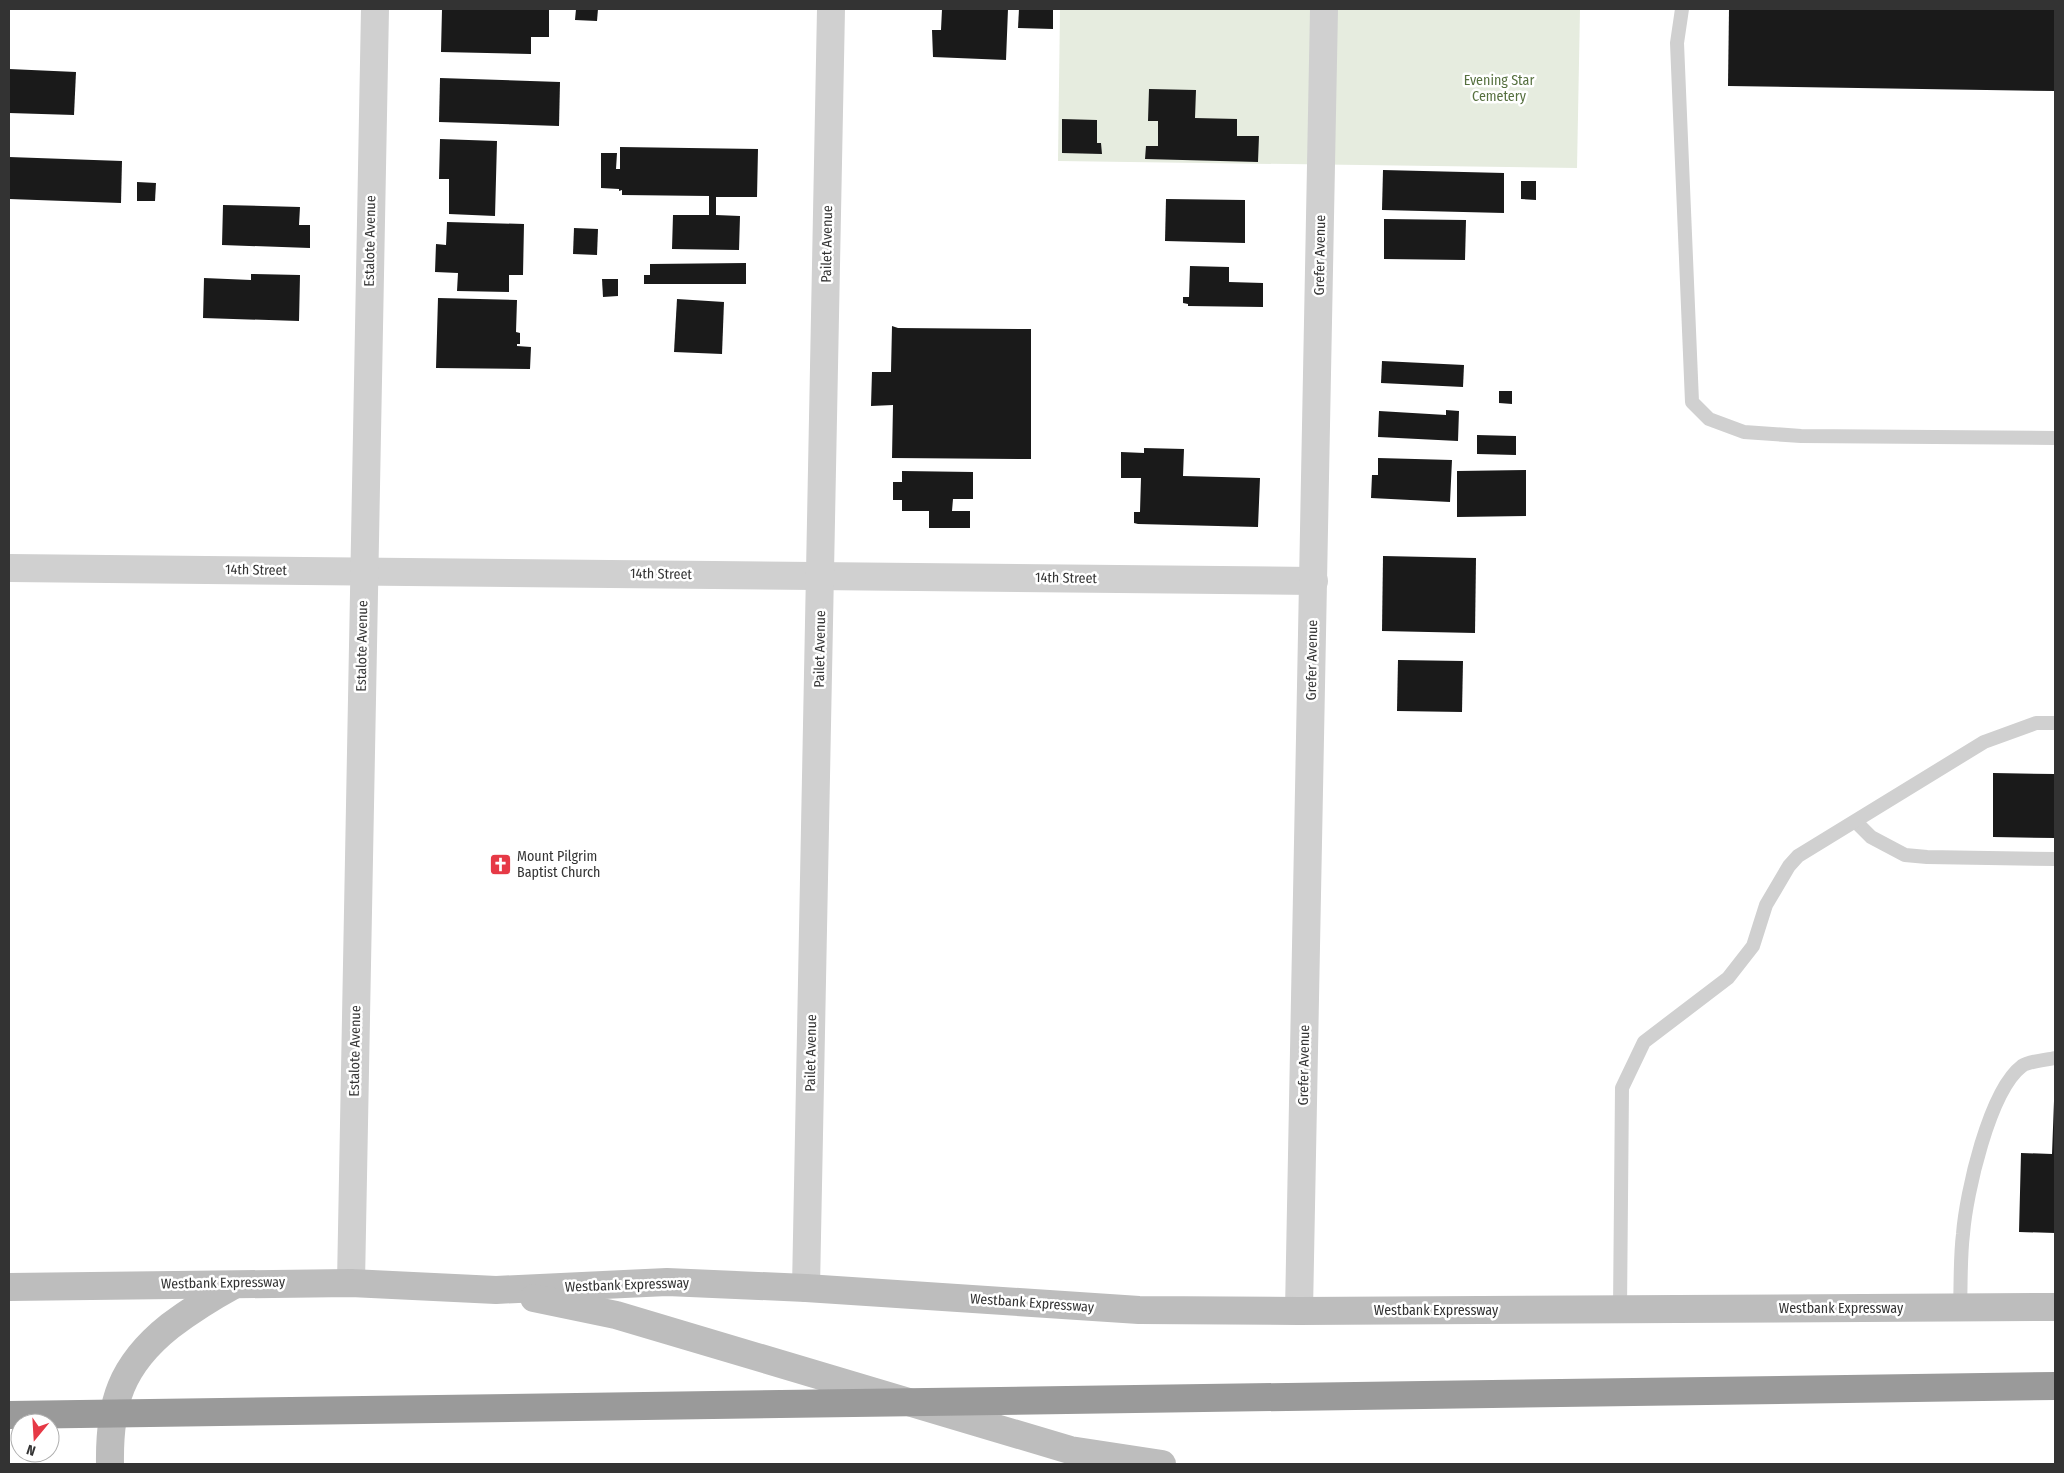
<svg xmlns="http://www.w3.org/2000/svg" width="2064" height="1473" font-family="'Fira Sans Condensed',sans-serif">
  <rect width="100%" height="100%" fill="#fff"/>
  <path fill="#e6ecdf" d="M1060 9H1580L1577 168 1058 161Z"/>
  <g fill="#1a1a1a">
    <path d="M442 9H549V37H531V54L441 52Z"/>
    <path d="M576 9H598L597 21 575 20Z"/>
    <path d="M942 9H1008L1006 60 933 57 932 30H941Z"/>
    <path d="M1019 9H1053V29L1018 28Z"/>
    <path d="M1729 9H2055V91L1728 86Z"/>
    <path d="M9 69 76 72 74 115 9 113Z"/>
    <path d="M440 78 560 82 559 126 439 122Z"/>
    <path d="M1149 89 1196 90 1195 118 1237 119V136H1259L1258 162 1145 159 1146 146H1158V121H1148Z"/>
    <path d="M1062 119 1097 120V143H1101L1102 154 1062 153Z"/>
    <path d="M440 139 497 141 495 216 449 214V179H439Z"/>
    <path d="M620 147 758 149 757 197H716V215L740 216 739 250 672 249 673 215H709V196L622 195V190L619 191V189L601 188V153H617L616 169H620Z"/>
    <path d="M9 157 122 161 121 203 9 199Z"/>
    <path d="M1383 170 1504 173V213L1382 210Z"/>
    <path d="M1521 181H1536V200L1521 199Z"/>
    <path d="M137 182 156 183 155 201H137Z"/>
    <path d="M1166 199 1245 200V243L1165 241Z"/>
    <path d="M223 205 300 207 299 225H310V248L222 245Z"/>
    <path d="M1384 219 1466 220 1465 260 1384 259Z"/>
    <path d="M447 222 524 224 523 275H509V292L457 291 458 273 435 272 436 244 446 245Z"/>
    <path d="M574 228 598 229 597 255 573 254Z"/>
    <path d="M746 263V284H644V275H650V264Z"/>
    <path d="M1190 266 1229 267V282L1263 283V307L1188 306V304L1183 303V297H1189Z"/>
    <path d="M251 274 300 275 299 321 203 318 204 278 251 280Z"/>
    <path d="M602 279H618V296L603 297Z"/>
    <path d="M438 298 517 300 516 332 520 333V344H517V346L531 347 530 369 436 368Z"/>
    <path d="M677 299 724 302 722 354 674 352Z"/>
    <path d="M892 326 898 328 1031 329V459L892 458 893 405 871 406 872 372H891Z"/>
    <path d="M1382 361 1464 365 1463 387 1381 383Z"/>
    <path d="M1499 391H1512V404L1499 403Z"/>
    <path d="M1446 410 1459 411 1458 441 1378 437 1379 411 1446 415Z"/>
    <path d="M1477 435 1516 436V455L1477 454Z"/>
    <path d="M1144 448 1184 449 1183 476 1260 478 1258 527 1138 524 1134 523V512H1140L1141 478H1121V452L1144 453Z"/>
    <path d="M1378 458 1452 460 1450 502 1371 498 1372 475H1378Z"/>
    <path d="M1526 470V516L1457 517V471Z"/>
    <path d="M902 471 973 472V499H953L952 511H970V528H929V511H902V500H893V482H902Z"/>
    <path d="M1383 556 1476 558 1475 633 1382 631Z"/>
    <path d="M1398 660 1463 661 1462 712 1397 711Z"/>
    <path d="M1993 773 2055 774V838L1993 837Z"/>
    <path d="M2054 1101 2055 1102V1233L2019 1232 2021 1153 2052 1154Z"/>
  </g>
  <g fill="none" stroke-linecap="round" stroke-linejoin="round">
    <g stroke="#d0d0d0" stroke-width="14">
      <path d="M1682 9 1677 43 1692 402 1709 419 1744 432 1801 436 2055 438"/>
      <path d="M1856 822 1871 837 1905 855 1927 857 2055 859"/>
      <path d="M1960 1307C1961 1283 1960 1258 1963 1234 1966 1194 1989 1091 2022 1066 2029 1061 2046 1060 2055 1058"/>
      <path d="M1620 1309 1622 1088 1644 1042 1728 978 1753 946 1766 905 1789 866 1798 856 1984 742 2036 723H2055"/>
    </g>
    <g stroke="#d0d0d0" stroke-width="28">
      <path d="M9 568 1314 581"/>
      <path d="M351 1283 375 9"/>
      <path d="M806 1288 831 9"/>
      <path d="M1299 1311 1324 9"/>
    </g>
    <g stroke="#bdbdbd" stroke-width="28">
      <path d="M9 1287 351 1283 496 1290 667 1282 806 1288 1139 1310 1299 1311 2055 1307"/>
      <path d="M534 1298 616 1315 1070 1450 1162 1464"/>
      <path d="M110 1464C109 1403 121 1365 170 1326 190 1311 212 1297 234 1285"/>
    </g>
    <path stroke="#9a9a9a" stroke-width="28" d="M9 1415 2055 1386"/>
  </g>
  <defs>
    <symbol id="church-square" viewBox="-11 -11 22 22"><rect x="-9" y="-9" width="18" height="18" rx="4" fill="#e63946" stroke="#fff"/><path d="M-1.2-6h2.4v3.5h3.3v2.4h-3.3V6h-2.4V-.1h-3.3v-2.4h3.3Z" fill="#fff"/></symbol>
  </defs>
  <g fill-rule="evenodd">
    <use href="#church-square" x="488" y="852" width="25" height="25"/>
  </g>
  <g text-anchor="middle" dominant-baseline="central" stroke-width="5" stroke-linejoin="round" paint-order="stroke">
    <g font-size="14" fill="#56703f" stroke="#fff">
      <text x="1499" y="80">Evening Star<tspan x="1499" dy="16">Cemetery</tspan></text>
    </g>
    <g font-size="14" fill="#333" stroke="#fff">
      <text transform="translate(370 241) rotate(-89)">Estalote Avenue</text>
      <text transform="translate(827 244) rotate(-89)">Pailet Avenue</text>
      <text transform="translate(1320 255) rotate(-89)">Grefer Avenue</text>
      <text transform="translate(256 570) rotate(1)">14th Street</text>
      <text transform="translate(661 574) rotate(1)">14th Street</text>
      <text transform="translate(1066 578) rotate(1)">14th Street</text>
      <text transform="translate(362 646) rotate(-89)">Estalote Avenue</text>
      <text transform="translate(820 649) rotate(-89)">Pailet Avenue</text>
      <text transform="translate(1312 660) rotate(-89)">Grefer Avenue</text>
      <text transform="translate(355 1051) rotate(-89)">Estalote Avenue</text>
      <text transform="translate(811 1053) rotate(-89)">Pailet Avenue</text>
      <text transform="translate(1304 1065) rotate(-89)">Grefer Avenue</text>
      <text transform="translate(223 1283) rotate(-1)">Westbank Expressway</text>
      <text transform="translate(627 1285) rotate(-2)">Westbank Expressway</text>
      <text transform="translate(1032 1303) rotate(4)">Westbank Expressway</text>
      <text x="1841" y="1308">Westbank Expressway</text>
      <text x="1436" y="1310">Westbank Expressway</text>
    </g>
    <g font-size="14" fill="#333" stroke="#fff" text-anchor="start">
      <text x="517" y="856">Mount Pilgrim<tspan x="517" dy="16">Baptist Church</tspan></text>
    </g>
  </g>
  <rect width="2064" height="1473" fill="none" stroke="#333333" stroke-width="20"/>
  <g transform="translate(35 1438) rotate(198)"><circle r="24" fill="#ffffff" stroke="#adadad"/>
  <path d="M0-4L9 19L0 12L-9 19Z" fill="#e63946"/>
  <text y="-8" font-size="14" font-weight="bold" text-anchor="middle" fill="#333333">N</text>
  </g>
</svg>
